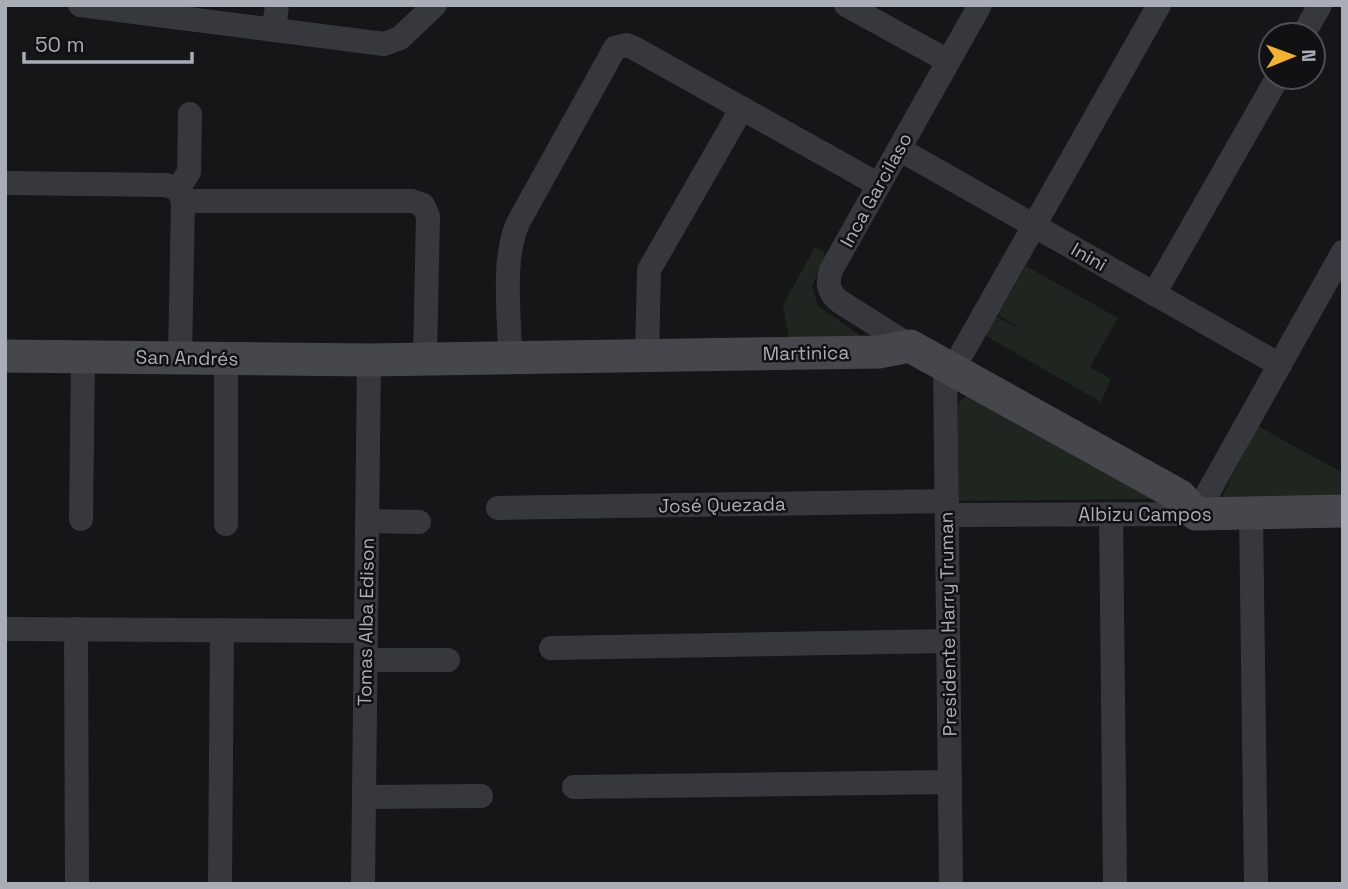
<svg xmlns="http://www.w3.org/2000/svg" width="1348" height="889" font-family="'Space Grotesk',sans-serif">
  <rect width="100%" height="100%" fill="#161618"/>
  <g fill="#1e261f">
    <path d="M815 247 825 253 812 287 818 306 861 336 789 340 783 305Z"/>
    <path d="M1026 266 1118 318 1090 367 1111 379 1101 402 981 333 991 314 1030 334 998 315Z"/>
    <path d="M966 396 1152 499 957 501 958 403Z"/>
    <path d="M1258 426 1343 473V499L1221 498Z"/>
  </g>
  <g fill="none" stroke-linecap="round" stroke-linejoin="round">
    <g stroke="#37383d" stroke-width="24">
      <path d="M80 5 384 44 400 38 435 5"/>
      <path d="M846 5 948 61"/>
      <path d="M274 30 277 5"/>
      <path d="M1303 35 1320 5"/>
      <path d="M899 149 1280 365"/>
      <path d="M5 183 166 185 178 189"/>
      <path d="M178 189 183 201 180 358"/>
      <path d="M178 189 189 172 190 114"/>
      <path d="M183 201H412L423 205 428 216 425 359"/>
      <path d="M1154 294 1278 77"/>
      <path d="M910 346 839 301C828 292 827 283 831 270L980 5"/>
      <path d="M647 357 649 270 742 108"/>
      <path d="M510 358C510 319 501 256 519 221L615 48 627 45 634 48 879 185"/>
      <path d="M945 365 951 884"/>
      <path d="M953 369 1159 5"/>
      <path d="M498 508 947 501"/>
      <path d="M1251 513 1256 884"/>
      <path d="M1111 514 1115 884"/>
      <path d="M947 515 1196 514 1343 252"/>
      <path d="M81 519 83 357"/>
      <path d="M367 521 419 522"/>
      <path d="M226 524V358"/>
      <path d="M5 629 366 631"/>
      <path d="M76 629 77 884"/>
      <path d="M551 648 948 641"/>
      <path d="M366 660H448"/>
      <path d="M574 787 950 782"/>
      <path d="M364 797 481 796"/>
      <path d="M220 884 222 630"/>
      <path d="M363 884 369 360"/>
    </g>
    <path stroke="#45474d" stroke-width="33" d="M5 356 369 360 879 352 910 346 1180 496 1196 514 1343 511"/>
  </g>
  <g text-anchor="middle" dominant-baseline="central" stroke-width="5" stroke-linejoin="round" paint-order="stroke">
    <g font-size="19" fill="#a8adb8" stroke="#111113">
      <text transform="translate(876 190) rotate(-61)">Inca Garcilaso</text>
      <text transform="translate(1089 257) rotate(30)">Inini</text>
      <text transform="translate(806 353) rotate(-1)">Martinica</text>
      <text transform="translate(187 358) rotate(1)">San Andrés</text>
      <text transform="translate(722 505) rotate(-1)">José Quezada</text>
      <text x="1145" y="514">Albizu Campos</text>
      <text transform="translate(366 622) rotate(-89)">Tomas Alba Edison</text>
      <text transform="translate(948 624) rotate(-91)">Presidente Harry Truman</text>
    </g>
  </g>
  <rect width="1348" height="889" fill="none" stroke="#a8adb8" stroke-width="14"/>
  <g transform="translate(1292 56) rotate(89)"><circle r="33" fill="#111113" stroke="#4d4f55" stroke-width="2"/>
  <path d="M0-5L12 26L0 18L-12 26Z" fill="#f2b134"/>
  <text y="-10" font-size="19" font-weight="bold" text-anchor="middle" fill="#a8adb8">N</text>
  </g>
  <path d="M24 52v10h168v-10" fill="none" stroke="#a8adb8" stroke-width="3.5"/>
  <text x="35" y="52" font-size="21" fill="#a8adb8" stroke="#111113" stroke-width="5" paint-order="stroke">50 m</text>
</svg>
